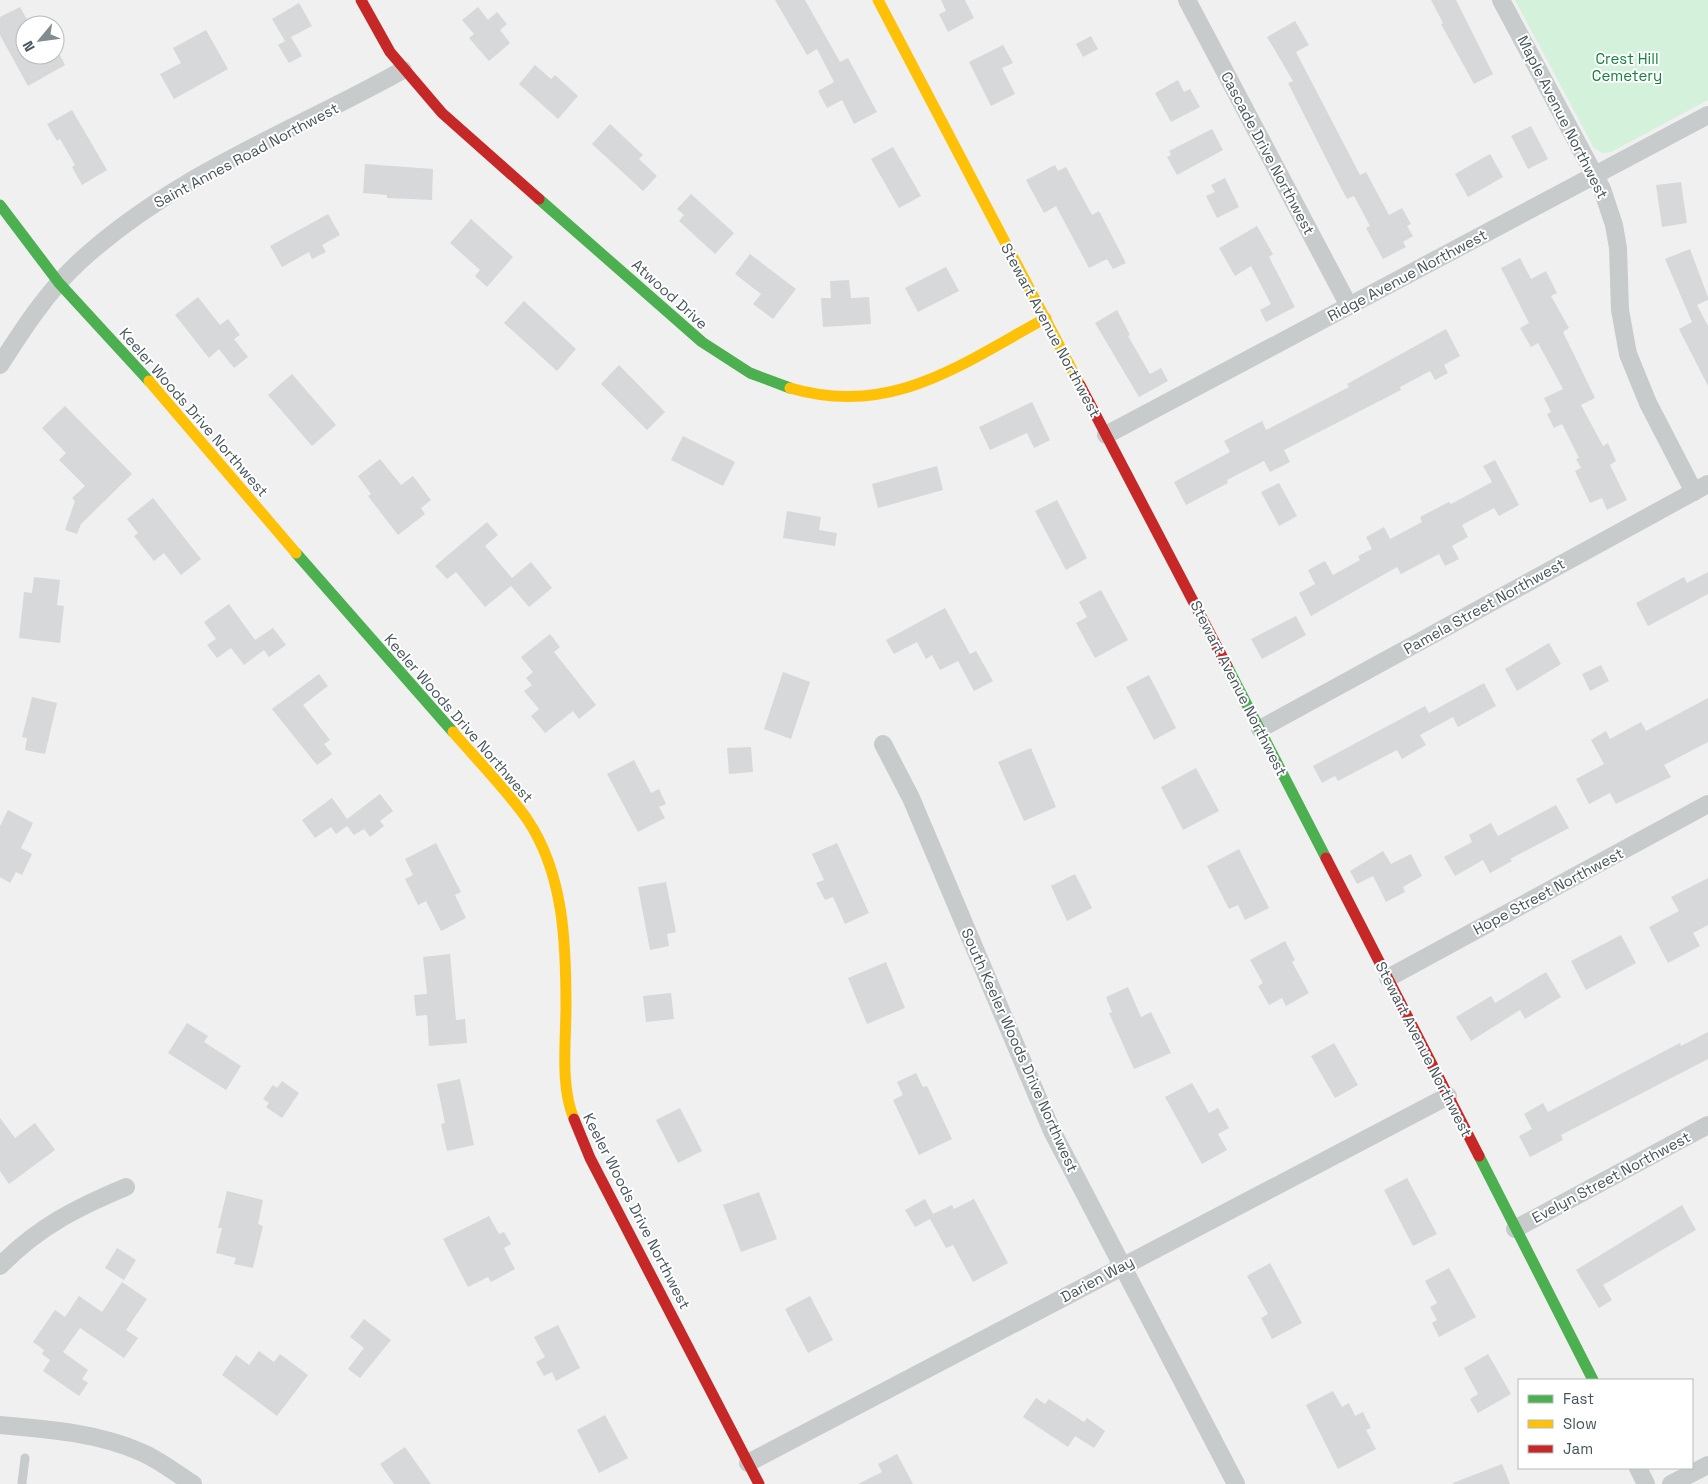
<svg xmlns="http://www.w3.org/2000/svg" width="1708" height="1484" font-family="'Space Grotesk',sans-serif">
  <rect width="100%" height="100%" fill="#f0f0f0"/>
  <path fill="#d3f1db" d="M1515 0H1708V100L1611 152 1602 153 1594 148Z"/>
  <g fill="#d6d8d9">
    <path d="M775 0H805L840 62 848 58 877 112 854 124 842 100 827 108 818 91 834 82 817 49 807 55Z"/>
    <path d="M941 0H965L974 18 948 32 939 14 946 11Z"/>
    <path d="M1431 0H1456L1493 74 1474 84 1441 24 1443 23Z"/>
    <path d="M299 3 312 26 291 37 302 56 289 63 278 45 285 41 272 19Z"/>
    <path d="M20 7 30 25H25V55H60L65 65 28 86 0 35V17Z"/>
    <path d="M478 7 488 20 497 12 507 24 500 30 510 43 489 61 469 38 474 34 462 20Z"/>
    <path d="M1295 21 1309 45 1296 52 1360 175 1366 172 1389 215 1402 208 1411 224 1407 226 1413 236 1403 242 1406 247 1383 259 1366 228 1370 226 1354 196 1347 199 1340 186 1288 83 1293 81 1267 37Z"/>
    <path d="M206 30 228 69 174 99 160 74 181 63 173 48Z"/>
    <path d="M1091 36 1098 49 1083 57 1076 44Z"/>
    <path d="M1003 45 1013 63 1002 68 1015 94 991 106 969 62Z"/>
    <path d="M535 65 551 79 555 75 578 96 558 119 519 84Z"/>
    <path d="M1178 80 1184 92 1190 89 1200 107 1171 122 1155 93Z"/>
    <path d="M72 110 107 170 82 185 72 167 75 165 60 139 57 141 47 124Z"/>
    <path d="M610 124 643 155 639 159 657 176 643 191 592 144Z"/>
    <path d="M1531 126 1548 159 1528 169 1511 136Z"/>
    <path d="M1212 129 1223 150 1177 175 1167 157 1171 155 1169 151Z"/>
    <path d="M893 147 921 196 899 208 871 159Z"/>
    <path d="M1490 154 1503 177 1468 197 1455 174Z"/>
    <path d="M365 164 433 169 432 200 387 198V195L363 193Z"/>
    <path d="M1055 165 1058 171 1066 167 1092 215 1099 211 1126 263 1113 269 1107 259 1089 268 1056 206 1044 213 1026 180Z"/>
    <path d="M1225 178 1239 207 1217 218 1206 196 1215 192 1211 185Z"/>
    <path d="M1681 182 1687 223 1662 227 1656 185Z"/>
    <path d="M691 194 734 233 715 254 679 221 684 215 677 209Z"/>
    <path d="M328 214 340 235 322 245 326 252 312 259 309 252 282 267 270 246Z"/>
    <path d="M471 219 513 257 487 287 475 276 480 270 450 243Z"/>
    <path d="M1257 226 1273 254 1269 257 1295 307 1266 322 1260 310 1271 304 1251 266 1235 276 1219 248Z"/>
    <path d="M1690 249 1708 297V300L1697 305 1708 326V386L1679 329 1692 322 1665 259Z"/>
    <path d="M750 254 796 289 773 319 753 304 761 294 735 274Z"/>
    <path d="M1520 258 1531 279 1546 271 1557 293 1551 296 1569 328 1563 332 1595 398 1581 405 1603 446 1608 443 1616 461 1610 465 1627 500 1607 510 1602 498 1590 503 1575 471 1581 468 1576 459 1579 458 1562 424 1554 428 1547 414 1551 412 1544 398 1563 389 1538 343 1531 347 1520 328 1529 323 1501 268Z"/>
    <path d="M946 267 959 291 918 312 905 288Z"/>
    <path d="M849 280 851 298 869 297 871 324 823 327 821 298H831L830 281Z"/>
    <path d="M198 297 220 325 228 319 240 335 234 339 248 357 234 368 219 349 209 358 175 315Z"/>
    <path d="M524 301 576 349 557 371 504 323Z"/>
    <path d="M1117 310 1130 335 1128 336 1150 374 1161 368 1168 381 1139 397 1095 323Z"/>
    <path d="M1446 329 1460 356 1444 365 1448 373 1435 380 1430 371 1400 387 1401 390 1284 450 1290 462 1270 472 1264 461 1227 480 1228 483 1186 505 1174 482 1230 452 1224 441 1262 421 1266 430 1349 387 1347 384Z"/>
    <path d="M619 365 665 412 647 430 601 384Z"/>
    <path d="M292 374 336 425 312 446 268 395Z"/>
    <path d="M1032 402 1050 440 1034 448 1027 433 990 450 979 427Z"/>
    <path d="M65 406 132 474 81 524 77 534 65 530 75 501 72 498 85 486 59 460 66 453 42 428Z"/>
    <path d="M683 436 735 462 723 486 671 460Z"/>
    <path d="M380 459 401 485 413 476 431 500 421 508 425 514 398 535 368 496 371 494 358 476Z"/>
    <path d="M1495 460 1519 505 1499 516 1494 508 1462 525 1468 537 1452 546 1459 559 1445 566 1439 554 1401 574 1397 567 1311 616 1299 593 1315 584 1308 570 1325 561 1333 575 1360 560 1358 556 1372 549 1366 537 1384 527 1390 539 1422 522 1420 517 1449 502 1451 504 1492 482 1483 466Z"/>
    <path d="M937 466 943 490 878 508 872 484Z"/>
    <path d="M1279 483 1297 516 1279 526 1261 492Z"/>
    <path d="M153 498 201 559 181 575 164 553 154 561 134 536 138 533 127 519Z"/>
    <path d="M1057 500 1087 558 1066 570 1035 511Z"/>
    <path d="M787 511 821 517 819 530 837 533 835 546 783 538Z"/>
    <path d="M487 522 498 535 485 546 512 578 531 562 552 588 529 607 511 586 485 607 456 572 447 579 435 566Z"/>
    <path d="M1708 572V594L1648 626 1636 603 1684 577 1687 583Z"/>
    <path d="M34 577 60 580 57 605 64 606 60 643 19 638 24 592 32 593Z"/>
    <path d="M1101 590 1128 640 1095 658 1076 623 1087 617 1079 602Z"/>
    <path d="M229 604 255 640 273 628 286 645 269 657 264 650 244 665 231 648 217 658 207 645 216 639 204 622Z"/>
    <path d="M945 608 970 654 976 651 993 681 974 691 958 661 940 670 932 655 926 659 917 642 894 654 886 640Z"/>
    <path d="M1296 616 1306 635 1262 659 1251 639Z"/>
    <path d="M550 634 560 647 554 652 596 705 579 719 573 711 545 733 531 716 539 709 524 691 532 685 526 678 533 672 521 657Z"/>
    <path d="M1549 643 1561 664 1517 691 1505 669Z"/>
    <path d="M1601 665 1609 681 1590 691 1582 674Z"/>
    <path d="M783 672 810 682 791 739 764 729Z"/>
    <path d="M319 674 328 686 303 705 330 740 324 744 332 754 317 765 272 709Z"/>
    <path d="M1149 675 1176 728 1154 740 1126 687Z"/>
    <path d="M1484 683 1496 706 1458 727 1453 717 1420 735 1426 745 1402 759 1397 750 1338 781 1335 776 1322 783 1313 766 1425 706 1429 713Z"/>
    <path d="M32 697 57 703 45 754 25 750 27 738 22 737Z"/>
    <path d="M1708 698V742L1664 765 1671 777 1616 804 1610 793 1589 804 1576 779 1604 764 1591 740 1606 731 1610 739 1641 722 1646 731Z"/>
    <path d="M751 747 753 772 729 774 727 748Z"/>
    <path d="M1031 748 1056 807 1024 821 998 762Z"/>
    <path d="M634 760 651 793 659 789 666 804 659 807 665 818 638 832 607 774Z"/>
    <path d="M1196 768 1219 811 1183 830 1161 787Z"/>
    <path d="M380 794 393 811 380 821 384 826 370 837 364 829 354 835 347 826 336 834 331 827 315 838 302 820 332 798 347 819Z"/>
    <path d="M1556 805 1569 828 1510 859 1512 861 1490 873 1483 860 1455 876 1444 857 1472 842 1469 835 1491 823 1498 836Z"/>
    <path d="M8 810 33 823 21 848 32 854 22 875 16 872 10 883 0 877V826Z"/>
    <path d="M436 843 461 892 455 895 466 918 441 931 426 901 418 905 405 879 413 875 405 859Z"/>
    <path d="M837 843 869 913 845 924 833 897 825 900 816 883 824 880 812 854Z"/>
    <path d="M1239 849 1269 908 1245 920 1238 905 1229 909 1207 866Z"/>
    <path d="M1383 851 1391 864 1411 854 1422 876 1403 887 1405 892 1386 902 1373 876 1357 884 1350 871Z"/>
    <path d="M1075 874 1092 908 1067 921 1051 886Z"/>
    <path d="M1708 878V925L1693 933 1700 946 1668 963 1649 927 1679 911 1671 897Z"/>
    <path d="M666 882 676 932 667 934 669 946 650 950 638 887Z"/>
    <path d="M1621 935 1636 963 1586 990 1571 961Z"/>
    <path d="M1285 941 1295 960 1292 962 1309 993 1286 1006 1282 998 1269 1005 1258 986 1263 983 1250 960Z"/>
    <path d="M450 954 456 1020 465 1019 467 1043 429 1046 427 1015 416 1016 414 995 427 994 423 957Z"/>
    <path d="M886 962 905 1008 867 1024 848 978Z"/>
    <path d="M1546 972 1561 997 1525 1019 1520 1010 1471 1041 1456 1017 1491 996 1495 1003Z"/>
    <path d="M1128 987 1141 1017 1151 1012 1171 1053 1134 1069 1109 1013 1112 1012 1106 997Z"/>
    <path d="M671 993 674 1019 646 1022 643 996Z"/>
    <path d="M187 1023 208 1036 204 1042 241 1066 226 1090 168 1053Z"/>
    <path d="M1708 1032V1059L1561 1135 1563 1140 1530 1157 1519 1136 1532 1129 1524 1114 1543 1103 1548 1112 1680 1043 1681 1046Z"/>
    <path d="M1334 1043 1358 1085 1335 1098 1311 1056Z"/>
    <path d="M916 1073 923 1087 927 1086 952 1139 919 1155 893 1100 903 1095 897 1082Z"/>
    <path d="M460 1079 474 1145 447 1151 441 1124 445 1123 437 1084Z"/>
    <path d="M282 1081 299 1093 282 1118 266 1107 269 1103 263 1099 273 1085 277 1088Z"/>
    <path d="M1192 1083 1209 1113 1218 1108 1229 1128 1218 1134 1227 1150 1202 1164 1165 1097Z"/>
    <path d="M680 1108 702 1151 678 1163 656 1120Z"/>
    <path d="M0 1118 15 1138 35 1123 55 1150 9 1184 0 1171Z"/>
    <path d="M1407 1178 1437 1234 1413 1246 1384 1190Z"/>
    <path d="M227 1191 263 1200 258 1224 263 1226 253 1268 234 1264 236 1258 216 1253 222 1228H218Z"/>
    <path d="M759 1192 777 1239 741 1252 723 1205Z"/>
    <path d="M925 1199 933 1214 952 1205 954 1209 974 1199 1008 1263 973 1282 953 1245 946 1248 930 1219 915 1227 905 1210Z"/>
    <path d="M1682 1205 1696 1230 1603 1285 1612 1300 1599 1308 1576 1270Z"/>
    <path d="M489 1216 499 1234 504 1232 511 1244 504 1248 515 1269 491 1282 488 1277 468 1287 443 1239Z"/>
    <path d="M117 1248 136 1260 124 1280 105 1268Z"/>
    <path d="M1270 1263 1302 1323 1272 1339 1261 1318 1268 1314 1247 1276Z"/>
    <path d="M1449 1268 1476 1317 1439 1337 1432 1323 1437 1320 1430 1307 1437 1303 1425 1281Z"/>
    <path d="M122 1282 147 1299 126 1330 138 1338 124 1358 80 1328 63 1352 88 1370 82 1379 88 1383 79 1396 43 1371 50 1360 42 1354 44 1350 33 1342 55 1310 65 1317 79 1296 102 1312Z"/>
    <path d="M810 1296 833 1340 808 1353 785 1309Z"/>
    <path d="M364 1319 391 1340 360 1378 348 1369 364 1348 350 1337Z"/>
    <path d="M558 1325 580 1368 556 1381 552 1372 544 1376 536 1362 545 1357 534 1337Z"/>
    <path d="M259 1351 274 1362 280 1354 308 1375 277 1416 222 1375 236 1355 249 1365Z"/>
    <path d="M1488 1354 1511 1394 1478 1413 1470 1399 1478 1394 1464 1368Z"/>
    <path d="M1333 1391 1342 1407 1349 1403 1355 1416 1363 1412 1371 1428 1366 1430 1376 1449 1338 1469 1306 1405Z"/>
    <path d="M1036 1398 1045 1404 1049 1399 1084 1422 1087 1418 1105 1431 1094 1448 1075 1436 1068 1447 1023 1417Z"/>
    <path d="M605 1415 628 1458 599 1473 577 1430Z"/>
    <path d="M405 1447 431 1484H394L380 1464Z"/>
    <path d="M897 1454 913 1484H858L882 1472 878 1464Z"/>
    <path d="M1502 1464 1510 1484H1453V1483Z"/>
  </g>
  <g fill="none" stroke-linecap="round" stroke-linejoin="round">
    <path stroke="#c7cbcc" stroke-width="9" d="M22 1483 25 1458"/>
    <g stroke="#c7cbcc" stroke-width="18">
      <path d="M1187 0 1349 306"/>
      <path d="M1501 0 1602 189 1614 225 1618 248 1620 310 1628 354 1648 403 1694 492"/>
      <path d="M0 365C23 329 47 292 78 263 171 176 294 131 403 70"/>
      <path d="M1106 435 1708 115"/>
      <path d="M1260 729 1708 484"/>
      <path d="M883 744 911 798 1052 1131 1236 1484"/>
      <path d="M1388 978 1708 804"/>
      <path d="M1515 1229 1708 1125"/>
      <path d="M0 1266C38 1227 76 1208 126 1187"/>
      <path d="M0 1425C48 1429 99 1433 143 1453 161 1461 177 1474 193 1484"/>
      <path d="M748 1463 1448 1096"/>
      <path d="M1638 1468 1646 1484"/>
      <path d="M1671 1484 1708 1465"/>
    </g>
    <g stroke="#4caf50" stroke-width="11">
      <path d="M539 199 702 342 750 373 790 388"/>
      <path d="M0 205 59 283 149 381"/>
      <path d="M296 553 453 732"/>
      <path d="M1227 666 1326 858"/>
      <path d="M1479 1156 1593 1380"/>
    </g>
    <g stroke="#ffc107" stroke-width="11">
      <path d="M878 0 1080 385"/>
      <path d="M149 381 296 553"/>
      <path d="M790 388C892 418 961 364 1046 318"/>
      <path d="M453 732C478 761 505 788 527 819 564 874 566 943 566 1006 566 1043 560 1085 574 1119"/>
    </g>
    <g stroke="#c62828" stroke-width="11">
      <path d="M361 0 390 52 442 113 539 199"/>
      <path d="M1080 385 1227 666"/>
      <path d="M1326 858 1479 1156"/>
      <path d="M574 1119 590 1158 759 1484"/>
    </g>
  </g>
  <g text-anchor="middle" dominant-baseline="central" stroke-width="4" stroke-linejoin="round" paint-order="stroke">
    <g font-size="15" fill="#12833c" stroke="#fff">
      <text x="1627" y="58">Crest Hill<tspan x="1627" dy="17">Cemetery</tspan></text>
    </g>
    <g font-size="15" fill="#46555d" stroke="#fff">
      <text transform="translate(1563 117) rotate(63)">Maple Avenue Northwest</text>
      <text transform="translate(1268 153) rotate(62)">Cascade Drive Northwest</text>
      <text transform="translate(246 155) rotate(-28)">Saint Annes Road Northwest</text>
      <text transform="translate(1407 275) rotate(-28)">Ridge Avenue Northwest</text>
      <text transform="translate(670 294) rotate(42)">Atwood Drive</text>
      <text transform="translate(1051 330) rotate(62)">Stewart Avenue Northwest</text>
      <text transform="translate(194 412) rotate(49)">Keeler Woods Drive Northwest</text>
      <text transform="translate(1484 606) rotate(-29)">Pamela Street Northwest</text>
      <text transform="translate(1239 688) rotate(63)">Stewart Avenue Northwest</text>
      <text transform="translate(459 718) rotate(49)">Keeler Woods Drive Northwest</text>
      <text transform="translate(1548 891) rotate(-28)">Hope Street Northwest</text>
      <text transform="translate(1424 1049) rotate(63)">Stewart Avenue Northwest</text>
      <text transform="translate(1020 1050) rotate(66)">South Keeler Woods Drive Northwest</text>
      <text transform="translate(1611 1177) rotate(-28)">Evelyn Street Northwest</text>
      <text transform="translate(637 1211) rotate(63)">Keeler Woods Drive Northwest</text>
      <text transform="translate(1097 1279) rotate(-28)">Darien Way</text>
    </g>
  </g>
  <rect x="1518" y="1379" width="175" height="90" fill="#ffffff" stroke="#b5bbbe"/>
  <rect x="1528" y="1395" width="25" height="8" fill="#4caf50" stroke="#b5bbbe"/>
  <text x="1563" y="1404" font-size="15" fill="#46555d">Fast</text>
  <rect x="1528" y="1420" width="25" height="8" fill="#ffc107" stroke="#b5bbbe"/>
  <text x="1563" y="1429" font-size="15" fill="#46555d">Slow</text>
  <rect x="1528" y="1445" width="25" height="8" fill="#c62828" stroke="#b5bbbe"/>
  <text x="1563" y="1454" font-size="15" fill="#46555d">Jam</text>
  <g transform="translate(40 40) rotate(241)"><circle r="24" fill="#ffffff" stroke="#b5bbbe"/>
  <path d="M0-4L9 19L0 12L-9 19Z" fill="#828b90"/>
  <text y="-8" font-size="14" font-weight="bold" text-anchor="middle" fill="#46555d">N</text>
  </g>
</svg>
